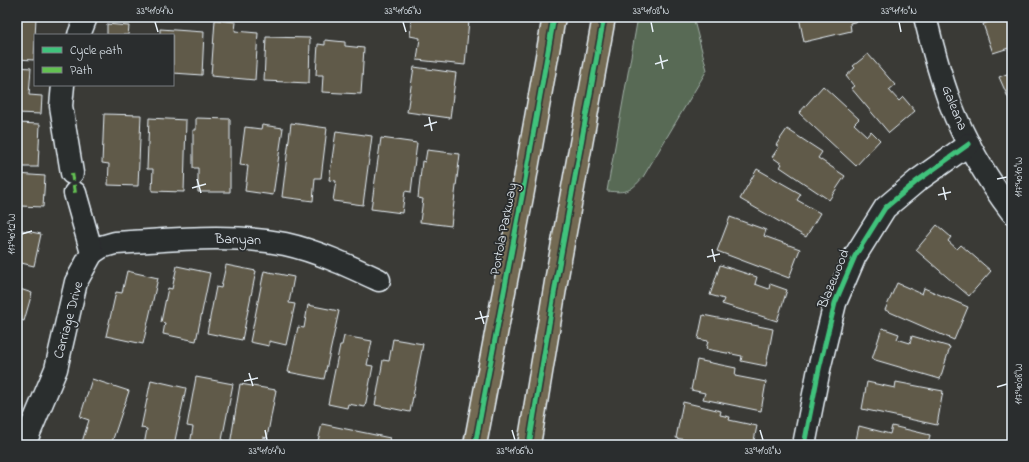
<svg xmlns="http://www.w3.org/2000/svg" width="1029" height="462" font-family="'Indie Flower',sans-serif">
  <rect width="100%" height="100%" fill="#3a3a36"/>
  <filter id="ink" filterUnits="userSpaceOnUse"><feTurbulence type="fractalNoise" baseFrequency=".025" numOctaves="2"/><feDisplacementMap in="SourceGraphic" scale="8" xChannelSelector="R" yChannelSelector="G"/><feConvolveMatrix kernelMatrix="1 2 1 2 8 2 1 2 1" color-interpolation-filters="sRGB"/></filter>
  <g filter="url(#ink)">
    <path fill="#586b55" stroke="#a0aea6" d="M638 17H693L707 70 643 177C630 192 627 193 607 191Z"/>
    <g fill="#615a4a" stroke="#e8f1f8">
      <path d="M17 17H36L34 60 17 59Z"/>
      <path d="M412 17H439L469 20 465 65 417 60 420 38 410 36Z"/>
      <path d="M799 17H875L850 23 851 31 804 42Z"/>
      <path d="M1005 17H1012V47L993 53 983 24Z"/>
      <path d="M215 20 236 22 235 31 258 33 255 80 211 76Z"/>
      <path d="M107 24 129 26 128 35H107Z"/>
      <path d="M160 29 204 32 202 75 173 73V35H160Z"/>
      <path d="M266 37 310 38 309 83 264 81Z"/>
      <path d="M325 40 345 42V46L364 48 361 94 322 92 323 75H316L318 44 325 45Z"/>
      <path d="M868 54 895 85 889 90 899 101 903 97 915 111 889 133 851 88 854 86 846 76 855 68 853 66Z"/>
      <path d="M17 67 31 68 29 95 42 96 41 114 17 113Z"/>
      <path d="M414 67 456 73 450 118 407 112Z"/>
      <path d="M1012 72V104H1011L999 77Z"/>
      <path d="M823 86 859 119 854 124 867 136 871 131 880 140 856 166 799 113Z"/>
      <path d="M104 114 141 115 138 186 108 185 109 164 102 163Z"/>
      <path d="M149 118 186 120 184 192 152 191 153 169H147Z"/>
      <path d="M196 118 230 119V192H198V168H193V130H196Z"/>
      <path d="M17 123 40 124 38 167H17Z"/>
      <path d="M291 123 327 128 321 178H315L313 201 282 197Z"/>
      <path d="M262 125 283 128 273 195 245 191 248 166 240 165 245 127 261 129Z"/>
      <path d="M787 129 822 152 818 158 845 176 829 200 780 167 782 164 772 157 779 147 776 145Z"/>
      <path d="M336 131 372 136 363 205 333 201 336 181 329 180Z"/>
      <path d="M381 138 417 143 411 192 405 191 402 213 371 209Z"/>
      <path d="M427 150 460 154 451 226 420 222 423 199 418 198 422 161 425 162Z"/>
      <path d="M757 169 801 194 797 200 820 213 806 237 740 199Z"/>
      <path d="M17 174 45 176 43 207 20 206V214H17Z"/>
      <path d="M730 217 766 230 764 236 800 249 789 278 717 251Z"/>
      <path d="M937 225 951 237 948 241 957 249 961 245 991 271 969 296 916 250Z"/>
      <path d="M17 229 41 234 34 266 17 262Z"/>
      <path d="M226 265 256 271 242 340 207 333 216 287 221 288Z"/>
      <path d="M720 265 757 277 755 284 769 289 770 284 787 290 777 321 722 304 724 299 710 295Z"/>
      <path d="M177 266 210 273 196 341 163 334 165 323 161 322 168 288 172 289Z"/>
      <path d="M127 271 158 278 143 344 106 336 116 292 122 293Z"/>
      <path d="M264 271 294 277 289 303 295 304 286 345 269 341V346L250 342Z"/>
      <path d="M897 283 922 294 924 288 968 307 954 340 885 310Z"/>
      <path d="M17 288 32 293 24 321 17 319Z"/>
      <path d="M308 305 339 311 324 379 288 372 298 327 304 328Z"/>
      <path d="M703 315 773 329 766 366 741 361 742 356 706 349 708 341 698 339Z"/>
      <path d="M882 328 899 334 897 339 910 343 912 336 950 347 940 379 872 359Z"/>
      <path d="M344 336 372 341 367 365 373 366 365 407 348 404 347 408 328 404 340 345H342Z"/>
      <path d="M393 339 423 344 410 412 375 405 383 360 389 361Z"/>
      <path d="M697 360 736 368 735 376 766 382 761 411 703 399 705 393 691 390Z"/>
      <path d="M196 377 233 384 221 445H190L193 427 187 426Z"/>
      <path d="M92 379 129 391 111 445H81L89 420 80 417Z"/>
      <path d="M151 380 186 388 174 445H144L147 429 141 428Z"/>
      <path d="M867 382 895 388 896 382 943 391 937 425 862 409Z"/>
      <path d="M240 384 276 390 267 438 263 437 261 445H230Z"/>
      <path d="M683 402 721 411 720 415 730 417 729 420 757 426 753 445H711L676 438Z"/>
      <path d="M322 424 390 438 388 445H317Z"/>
      <path d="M859 426 890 434 892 426 930 435 928 445H855Z"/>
    </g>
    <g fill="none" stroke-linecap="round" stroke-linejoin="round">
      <defs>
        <g id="minor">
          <path d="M925 17C932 46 940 75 950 103 965 142 987 179 1012 212"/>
          <path d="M79 35 86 17"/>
          <path d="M63 85 61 106 72 173"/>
          <path d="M92 253 101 247 115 243C171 240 230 233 285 244 317 251 349 266 379 280"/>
          <path d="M24 445 56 369 76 282 92 253 75 193"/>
          <path d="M804 445 819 369 835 303 855 256 885 208 917 181 969 144"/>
        </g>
        <g id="major">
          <path d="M475 445 523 191 554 17"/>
          <path d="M529 445 557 276 604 17"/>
        </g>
      </defs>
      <use href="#minor" stroke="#e8f1f8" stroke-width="25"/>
      <use href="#major" stroke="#e8f1f8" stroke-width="25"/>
      <use href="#minor" stroke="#2a2d2e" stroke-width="22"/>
      <use href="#major" stroke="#736b52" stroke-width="22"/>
      <path stroke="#63c152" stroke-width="4" stroke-dasharray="8 4" stroke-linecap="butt" d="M72 173 75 193"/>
      <defs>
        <g id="cycleway">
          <path d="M475 445 523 191 554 17"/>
          <path d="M529 445 557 276 604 17"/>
          <path d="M804 445 819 369 835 303 855 256 885 208 917 181 969 144"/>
        </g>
      </defs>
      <use href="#cycleway" stroke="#2a2d2e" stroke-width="8"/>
      <use href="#cycleway" stroke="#40c37c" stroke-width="5"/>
    </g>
  </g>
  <path fill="none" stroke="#e8f1f8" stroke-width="1.5" d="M155 22 158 32M403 22 406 32M651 22 653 32M899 22 901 32M660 55 663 69M655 64 668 60M429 117 432 131M424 126 437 122M197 179 201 193M997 179 1007 177M943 187 946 200M192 188 206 184M938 195 951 192M22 234 32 231M712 249 715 262M707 257 720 254M480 311 484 324M475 319 489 316M249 373 253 386M244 381 258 378M997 387 1007 384M265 430 267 440M512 430 515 440M760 430 763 440"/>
  <g text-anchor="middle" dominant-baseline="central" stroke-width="3.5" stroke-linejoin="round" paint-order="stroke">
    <g font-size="14" fill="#e8f1f8" stroke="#2a2d2e">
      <text transform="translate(954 108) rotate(68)">Galeana</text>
      <text transform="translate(504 229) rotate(-79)">Portola Parkway</text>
      <text transform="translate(238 240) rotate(2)">Banyan</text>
      <text transform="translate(834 279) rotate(-68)">Blazewood</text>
      <text transform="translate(69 320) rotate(-75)">Carriage Drive</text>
    </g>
  </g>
  <rect width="1029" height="462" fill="none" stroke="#2a2d2e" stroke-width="44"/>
  <rect x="34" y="34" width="140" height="52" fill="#2a2d2e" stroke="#767b7f"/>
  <rect x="42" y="47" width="20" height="6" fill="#40c37c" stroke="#767b7f"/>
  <text x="70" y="54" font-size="12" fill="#e8f1f8">Cycle path</text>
  <rect x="42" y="67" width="20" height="6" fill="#63c152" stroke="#767b7f"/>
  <text x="70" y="74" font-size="12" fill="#e8f1f8">Path</text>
  <rect x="22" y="22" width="985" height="418" fill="none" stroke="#e8f1f8" stroke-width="1.5"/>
  <g font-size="10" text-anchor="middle" fill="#e8f1f8">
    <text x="155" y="14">33°41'04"N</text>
    <text x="403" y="14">33°41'06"N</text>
    <text x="651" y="14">33°41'08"N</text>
    <text x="899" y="14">33°41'10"N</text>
    <text transform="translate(1018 177) rotate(-90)" y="4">117°40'10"W</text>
    <text transform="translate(11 234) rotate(-90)" y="4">117°40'12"W</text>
    <text transform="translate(1018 384) rotate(-90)" y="4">117°40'08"W</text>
    <text x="267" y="454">33°41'04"N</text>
    <text x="515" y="454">33°41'06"N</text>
    <text x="763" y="454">33°41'08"N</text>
  </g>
</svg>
